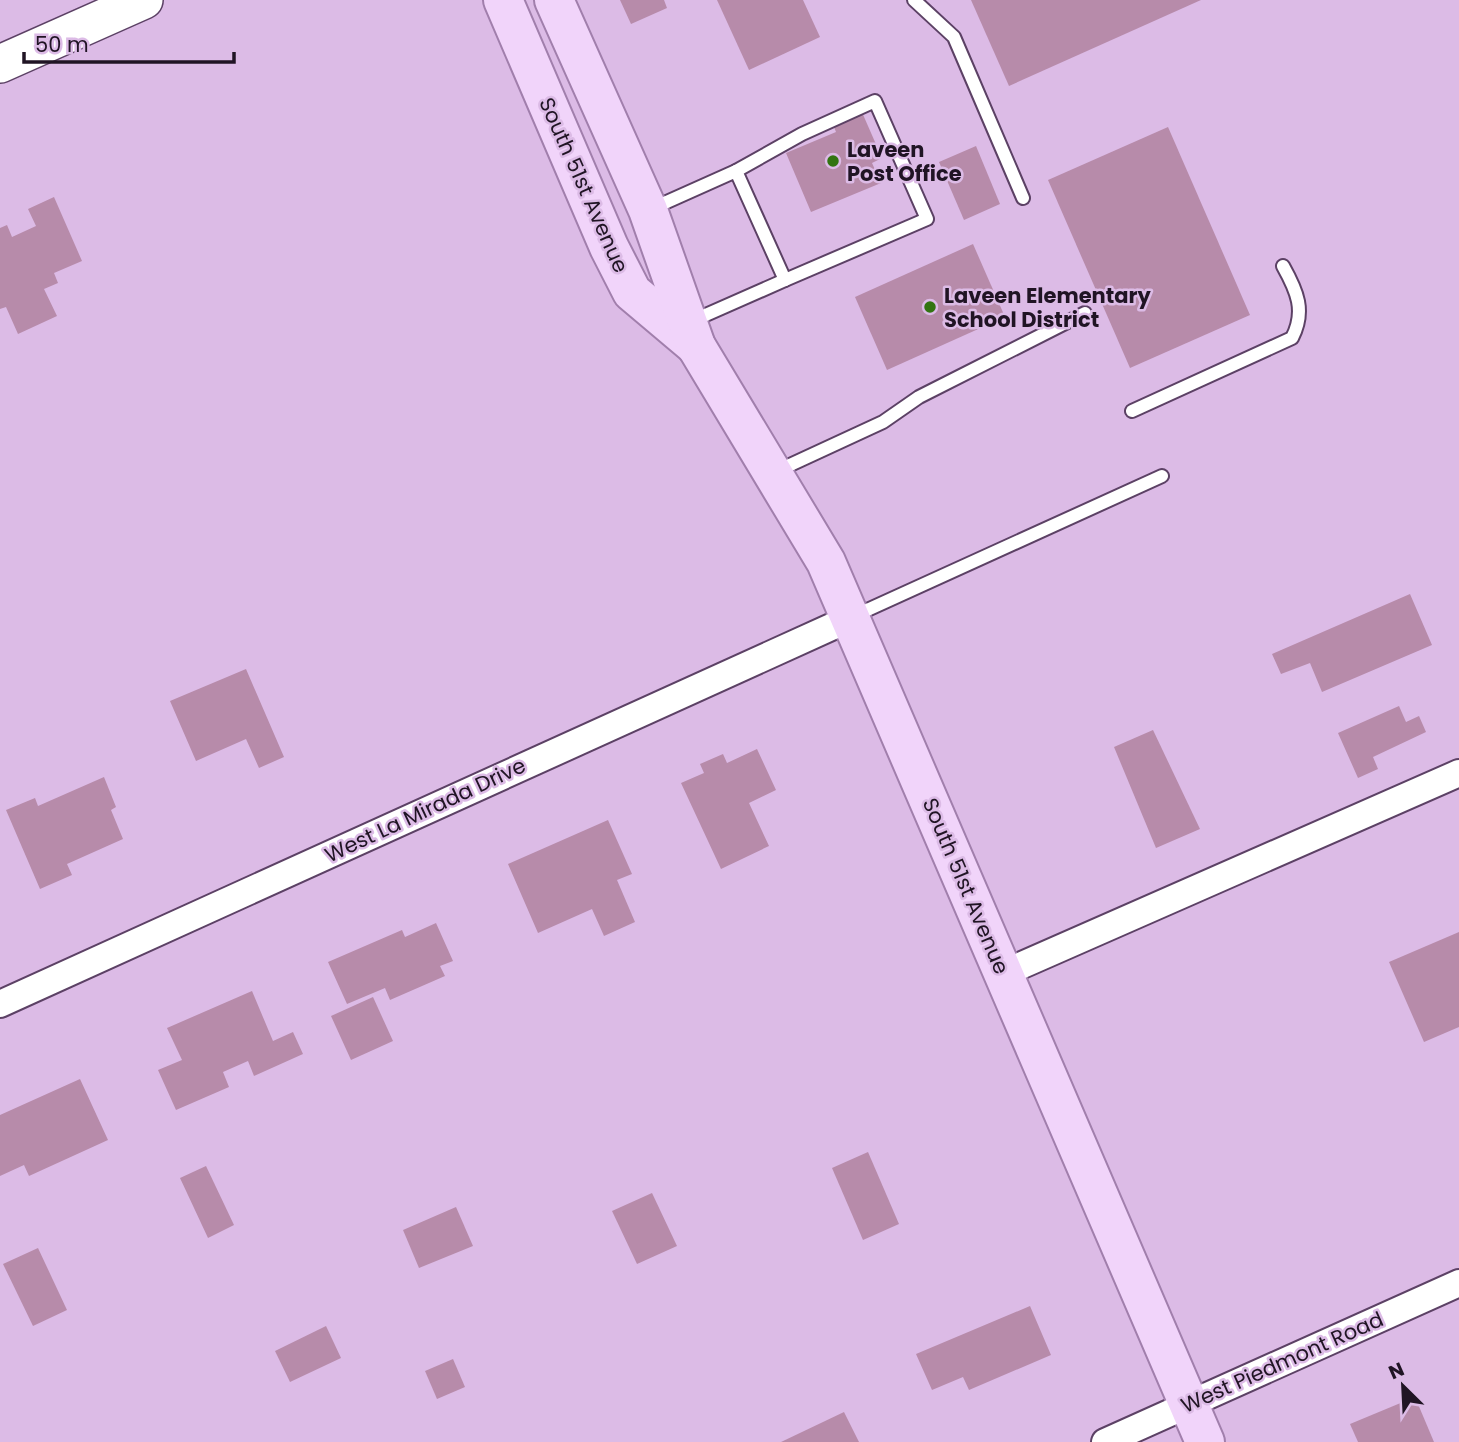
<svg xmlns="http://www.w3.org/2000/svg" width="1459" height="1442" font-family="Poppins,sans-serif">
  <rect width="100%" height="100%" fill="#dcbbe6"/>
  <g fill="#b78baa">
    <path d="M620 0H664L667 8 631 24Z"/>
    <path d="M717 0H803L820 37 749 70Z"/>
    <path d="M971 0H1201L1009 86Z"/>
    <path d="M861 110 882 158 872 163 881 183 811 212 786 153 836 132 832 122Z"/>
    <path d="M1168 127 1250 315 1130 368 1048 180Z"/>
    <path d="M976 146 1000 204 964 220 939 162Z"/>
    <path d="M54 197 82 261 54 273 58 283 44 289 57 316 18 334 6 307 0 309V228L7 225 12 237 36 226 28 209Z"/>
    <path d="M973 244 1005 317 887 370 855 297Z"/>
    <path d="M1410 594 1432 645 1322 692 1310 663 1281 674 1272 654Z"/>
    <path d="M246 669 284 757 259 768 246 739 196 761 170 701Z"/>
    <path d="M1399 706 1406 722 1419 716 1426 732 1373 757 1378 769 1358 778 1338 733Z"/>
    <path d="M1153 730 1200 829 1156 848 1114 747Z"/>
    <path d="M757 749 776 790 749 803 769 846 721 869 681 783 704 773 700 764 723 754 727 763Z"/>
    <path d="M104 777 116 807 111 810 123 839 67 864 72 875 40 889 6 810 35 798 38 806Z"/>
    <path d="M608 820 632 874 617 880 635 922 604 936 592 909 538 933 508 864Z"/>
    <path d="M436 923 453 961 440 966 445 976 390 1000 385 988 347 1004 328 962 402 930 405 937Z"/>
    <path d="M1459 932V1027L1424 1042 1389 962Z"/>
    <path d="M252 991 273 1041 293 1032 303 1054 254 1076 248 1061 223 1072 229 1087 176 1110 158 1070 182 1060 167 1028Z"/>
    <path d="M373 997 393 1041 351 1060 331 1016Z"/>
    <path d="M80 1079 108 1140 29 1176 24 1165 0 1176V1115Z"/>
    <path d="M868 1152 899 1224 863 1240 832 1168Z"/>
    <path d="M206 1166 234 1225 208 1238 180 1178Z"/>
    <path d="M652 1193 677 1246 637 1264 612 1211Z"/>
    <path d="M456 1207 473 1246 419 1268 403 1230Z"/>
    <path d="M38 1248 67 1310 33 1326 3 1264Z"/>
    <path d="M1030 1306 1051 1355 969 1390 963 1377 932 1390 916 1354Z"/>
    <path d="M326 1326 341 1358 290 1382 275 1351Z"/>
    <path d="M453 1359 465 1387 437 1399 425 1371Z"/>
    <path d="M1415 1397 1434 1442H1358L1350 1424Z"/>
    <path d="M844 1412 859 1442H781Z"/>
  </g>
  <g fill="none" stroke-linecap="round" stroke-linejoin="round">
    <defs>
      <g id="lane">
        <path d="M914 0 954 37 1023 198"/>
        <path d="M736 171 802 134 875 101 927 219 785 280"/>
        <path d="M651 209 736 171 785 280 692 321"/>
        <path d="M1132 411 1292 338C1306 311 1297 291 1283 266"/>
        <path d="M777 471 883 422 919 397 1085 313"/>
        <path d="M854 616 1162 476"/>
      </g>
      <g id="street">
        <path d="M1004 973 1459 773"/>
        <path d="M0 1004 851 618"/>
        <path d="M1105 1442 1459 1283"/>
      </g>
      <path id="secondary" d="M0 64 144 0"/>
      <g id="primary">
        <path d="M503 0 609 247 632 292 696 346"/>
        <path d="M554 0 648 210 696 346 826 562 1205 1442"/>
      </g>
    </defs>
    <use href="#lane" stroke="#5c4165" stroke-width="16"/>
    <use href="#street" stroke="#5c4165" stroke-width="30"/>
    <use href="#secondary" stroke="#5c4165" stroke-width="40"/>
    <use href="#primary" stroke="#a17fac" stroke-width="42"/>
    <use href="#lane" stroke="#fff" stroke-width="12"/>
    <use href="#street" stroke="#fff" stroke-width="26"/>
    <use href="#secondary" stroke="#fff" stroke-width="37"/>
    <use href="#primary" stroke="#f1d4fa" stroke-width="38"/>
  </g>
  <g fill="#327411" stroke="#dcbbe6" stroke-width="2.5">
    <circle cx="833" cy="161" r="7"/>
    <circle cx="930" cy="307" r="7"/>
  </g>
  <g text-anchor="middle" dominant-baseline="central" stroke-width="5" stroke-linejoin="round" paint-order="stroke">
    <g font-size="21" font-weight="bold" fill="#201424" stroke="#dcbbe6" text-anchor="start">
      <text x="847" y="149">Laveen<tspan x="847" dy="24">Post Office</tspan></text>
      <text x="944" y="295">Laveen Elementary<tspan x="944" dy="24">School District</tspan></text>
    </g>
    <g font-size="21" fill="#201424" stroke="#dcbbe6">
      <text transform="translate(584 185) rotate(66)">South 51st Avenue</text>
      <text transform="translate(425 810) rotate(-25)">West La Mirada Drive</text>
      <text transform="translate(966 886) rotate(67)">South 51st Avenue</text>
      <text transform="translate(1282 1362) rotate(-24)">West Piedmont Road</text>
    </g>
  </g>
  <g transform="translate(1403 1386) rotate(336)" stroke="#dcbbe6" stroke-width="5" paint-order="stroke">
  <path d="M0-5L12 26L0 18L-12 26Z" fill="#201424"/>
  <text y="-10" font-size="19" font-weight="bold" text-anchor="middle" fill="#201424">N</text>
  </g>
  <path d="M24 52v10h210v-10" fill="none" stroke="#201424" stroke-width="3.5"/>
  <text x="35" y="52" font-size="21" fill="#201424" stroke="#dcbbe6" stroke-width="5" paint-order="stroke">50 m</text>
</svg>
